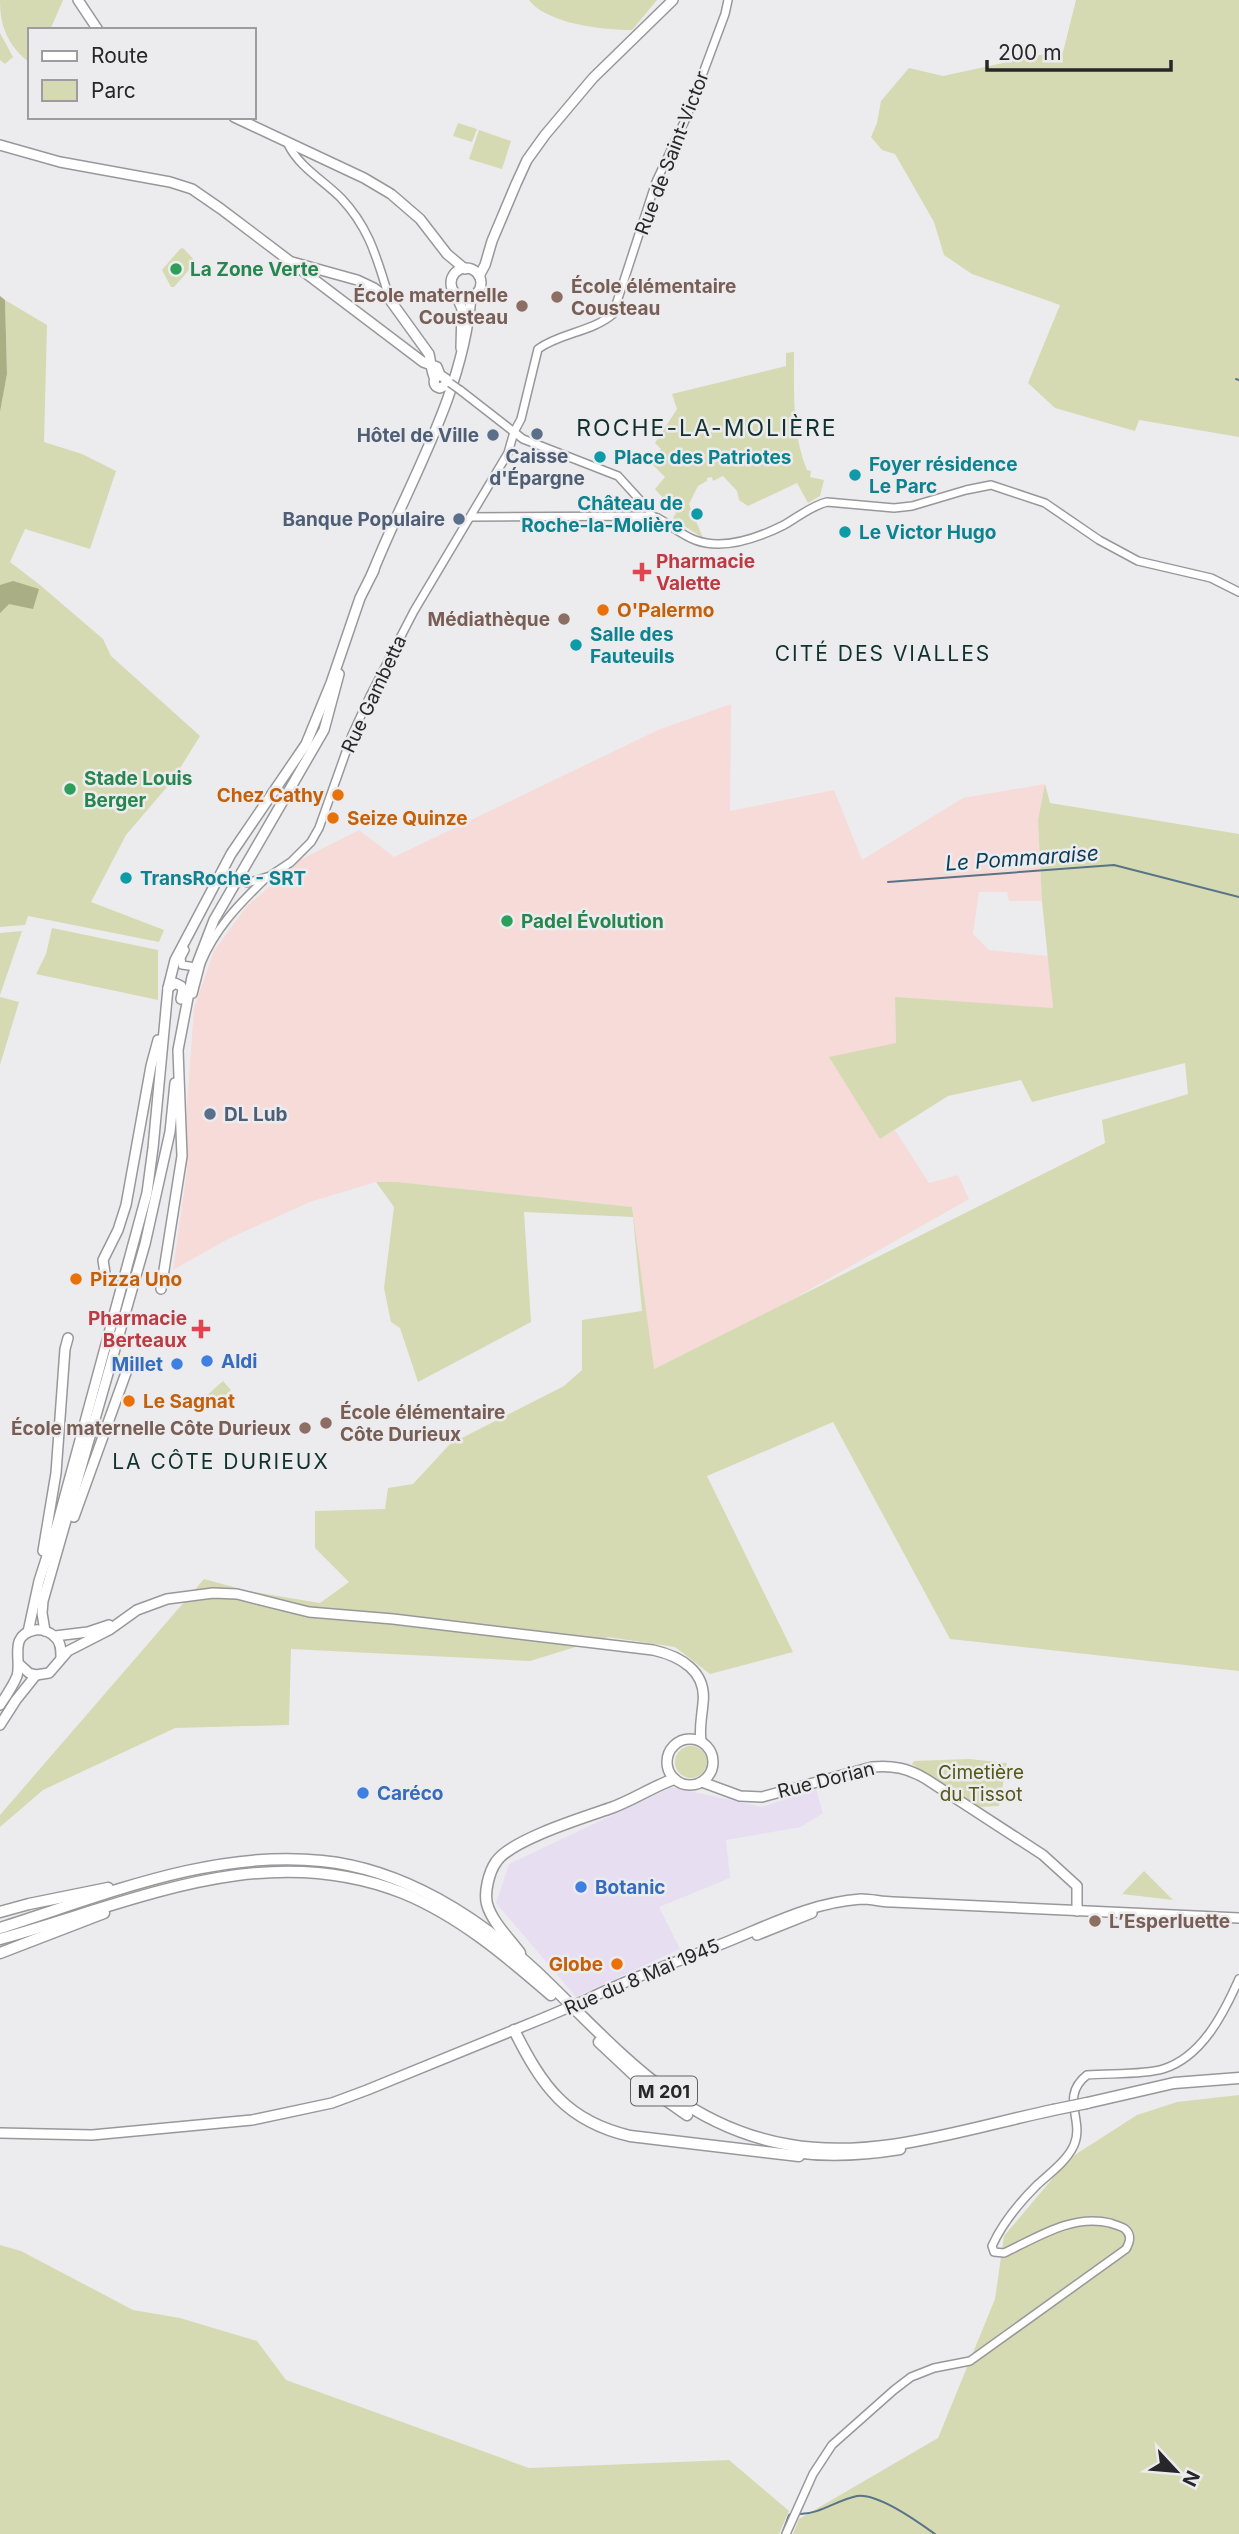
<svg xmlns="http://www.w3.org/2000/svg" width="1239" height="2534" font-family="Inter,sans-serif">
  <rect width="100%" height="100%" fill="#ececef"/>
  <path fill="#e7def2" d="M672 1787 762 1807 816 1789 823 1813 801 1827 726 1840 730 1878 659 1907 680 1949 576 1997 496 1903 509 1864Z"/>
  <path fill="#f6dbd8" d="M731 704 730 811 834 790 862 860 963 798 1045 784 1038 820 1042 901H1009L1007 892H979L973 934 989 950 1048 956 1053 1008 895 998 896 1043 880 1138 895 1130 929 1183 958 1175 969 1199 772 1311 653 1369 632 1207 397 1182H376L310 1202 228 1239 173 1270 187 1171V1104L194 1008 214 951 246 907 300 860 359 830 394 857 658 730Z"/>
  <g fill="#d5dab2">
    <path d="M0 0H63L50 30H30V63C8 46 0 27 0 0Z"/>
    <path d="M529 0H657L632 30C603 30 547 24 529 0Z"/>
    <path d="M1076 0H1239V437L1139 420 1135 431 1055 408 1028 383 1060 305 972 274 944 255 934 222 895 154 882 150 871 137 877 123 881 101 909 68 943 76 1054 52H1063Z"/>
    <path d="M0 33 13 57 5 64 0 60Z"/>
    <path d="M458 123 477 129 472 142 453 136Z"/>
    <path d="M479 130 511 141 502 169 469 159Z"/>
    <path d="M183 248 196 262 174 287H171L162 270 180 249Z"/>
    <path d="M5 300 47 325 44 442 82 454 116 471 90 549 25 529 10 562 40 585 103 639 111 656 200 736 172 781 126 835 91 902 164 930 159 942 28 916 25 925 0 927V412L7 374Z"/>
    <path d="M794 352C794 390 792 434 807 470L811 471 810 477 824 480 820 496 808 503 797 483 748 506 739 500 737 491 723 476 713 481 712 477 707 478V481L698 486 689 504 703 538 681 524 683 521 679 518 676 521 673 518 676 513 655 489 665 477 649 461 661 449 655 443 677 409 672 394 786 366V353Z"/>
    <path d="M1045 784 1050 803 1239 834V1671L950 1639 833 1422 707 1476 793 1652 710 1674 675 1647 608 1637 530 1661 291 1649 289 1725 175 1728 43 1790 0 1827V1815L204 1579 248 1591 320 1603 349 1582 315 1548V1511L385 1509 388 1488 413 1484 450 1444 564 1386 582 1370V1320L642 1311 633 1217 524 1212 531 1322 418 1382 400 1328 391 1322 384 1288 394 1207 376 1182H397L632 1207 654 1369 1105 1143 1102 1120 1188 1094 1185 1063 1032 1102 1021 1080 948 1096 880 1139 829 1057 896 1043 895 997 1053 1008 1042 901 1038 820Z"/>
    <path d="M52 928 158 950V1000L36 974 46 954Z"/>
    <path d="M22 931 0 995V933Z"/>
    <path d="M0 997 19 1002 0 1065Z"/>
    <path d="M223 1381 231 1390 212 1408 204 1398Z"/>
    <circle cx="691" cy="1762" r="16"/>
    <path d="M969 1759 1007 1763 999 1806 979 1807 912 1764 914 1761Z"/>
    <path d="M1144 1871 1173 1900 1122 1894Z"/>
    <path d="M1239 2095V2534H793L799 2519 938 2438 995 2299 1004 2236 1070 2158 1137 2115 1177 2102Z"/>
    <path d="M0 2245 21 2251 133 2310 180 2318 257 2341 286 2380 529 2468 729 2460 789 2511 779 2534H0Z"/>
  </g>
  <g fill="#a9ae84">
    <path d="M0 296 5 300 7 374 0 412Z"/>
    <path d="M13 581 39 589 33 609 9 604 0 613V585Z"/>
  </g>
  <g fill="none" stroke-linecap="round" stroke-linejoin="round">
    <g stroke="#597487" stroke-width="2">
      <path d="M1236 379 1239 380"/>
      <path d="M888 882 1114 865 1239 897"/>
      <path d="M800 2514C820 2514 837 2500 857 2496 878 2493 918 2522 935 2534"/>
      <path d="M782 2534 789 2515 794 2512"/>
    </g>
    <defs>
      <g id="tertiary">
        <path d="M288 144C299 167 323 180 341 198 371 230 377 260 390 300"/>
        <path d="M460 390 523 439 618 476 649 510 652 516"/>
        <path d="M471 517 652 516 658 518C670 525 683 536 695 540 724 551 758 538 784 525 798 517 811 506 827 502L894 508 912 506 966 490 991 485 1045 503 1099 540 1138 561 1211 578 1239 592"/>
        <path d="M241 872V877L247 883 270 876 291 862 311 842 319 828 352 735 370 696 414 611 508 453 514 432 521 419 538 349C560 333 592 332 613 314L656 182 687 116 725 14 728 0"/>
        <path d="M185 950 181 958 182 965 196 967 201 963C215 929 238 905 264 880"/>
        <path d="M193 994 201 963"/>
        <path d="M786 2534 813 2474 832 2445 894 2390 911 2377 934 2368 970 2361 1126 2249C1130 2242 1132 2235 1125 2229 1121 2226 1115 2225 1110 2223 1072 2214 1038 2237 1004 2253L994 2252 992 2246C1002 2224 1020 2202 1037 2185 1049 2174 1067 2161 1074 2145 1085 2120 1059 2097 1087 2075 1109 2073 1143 2075 1163 2069 1202 2057 1224 2013 1239 1979"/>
      </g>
      <g id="secondary">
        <path d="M78 0 98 30"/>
        <path d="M234 117 364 178 391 194 420 219 447 254 465 269"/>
        <path d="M0 145 60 162 170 182 192 189 221 209 423 362 437 367 440 375 446 379V385L440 388C435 387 433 383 435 379 431 372 431 362 429 354L390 300 374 288 357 280 292 262"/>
        <circle cx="466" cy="283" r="15"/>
        <path d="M479 276 485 265 492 241 516 184 527 160 545 135 593 78 673 0"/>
        <path d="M456 295 462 309 461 348"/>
        <path d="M372 574C408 483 463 396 471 297"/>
        <path d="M168 988 175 983 181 986 183 990 181 999"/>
        <path d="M105 1273 103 1260 118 1230 126 1205 151 1066 158 1040"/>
        <path d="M161 1289 182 1156 178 1050 192 977 214 920 324 730 339 674"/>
        <path d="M74 1517 127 1370"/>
        <path d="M43 1551 56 1473 65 1349 68 1338"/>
        <path d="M45 1631 42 1613 43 1601 145 1244 170 1132 175 1083"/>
        <path d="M28 1632 39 1581 57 1525 147 1193 153 1148 168 988 175 960 231 854 306 744 331 683 360 598 374 570"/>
        <path d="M55 1636 88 1632 109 1625"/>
        <path d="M19 1664 29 1673 36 1675 49 1673 68 1651 109 1630 137 1610 167 1599 213 1593 237 1594 309 1612 393 1619 653 1650C680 1656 707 1671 703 1703 702 1716 699 1728 701 1741"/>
        <path d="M0 1705C6 1696 13 1686 17 1676 22 1660 8 1635 35 1630 42 1629 50 1632 55 1637 61 1642 61 1650 61 1657"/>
        <path d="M0 1725 16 1700 36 1675"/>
        <circle cx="690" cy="1762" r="23"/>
        <path d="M702 1782 740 1796 762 1797 872 1767C892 1765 908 1768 926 1779L1043 1855 1077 1886V1911"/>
        <path d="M757 1935 812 1913"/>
        <path d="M586 2000C628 1979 671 1964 714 1947 764 1928 807 1903 861 1899 872 1899 882 1902 893 1902L1239 1918"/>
        <path d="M0 2133 92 2135 252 2120 332 2103 367 2090 546 2017"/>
      </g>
      <g id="trunk">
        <path d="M0 1912 29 1904 108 1888"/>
        <path d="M0 1928C102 1896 213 1849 322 1861 403 1869 478 1917 536 1971 614 2045 677 2126 790 2145 877 2160 968 2128 1053 2110"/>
        <path d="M0 1939C134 1902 264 1838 403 1893 459 1916 506 1956 551 1995"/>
        <path d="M0 1953 104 1913"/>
        <path d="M520 1953C509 1938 492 1922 487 1904 484 1892 489 1872 496 1862 510 1840 585 1817 611 1808 633 1800 652 1787 674 1779"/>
        <path d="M514 2030C542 2086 566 2121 630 2136L799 2156"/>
        <path d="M599 2042 647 2087 687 2115"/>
        <path d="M1087 2103 1174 2083 1239 2078"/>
        <path d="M793 2152C830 2157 863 2155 900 2149"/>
      </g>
    </defs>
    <use href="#tertiary" stroke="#98989b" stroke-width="10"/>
    <use href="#secondary" stroke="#98989b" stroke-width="12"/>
    <use href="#trunk" stroke="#98989b" stroke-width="13"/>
    <use href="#tertiary" stroke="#fff" stroke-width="7"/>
    <use href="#secondary" stroke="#fff" stroke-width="9"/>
    <use href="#trunk" stroke="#fff" stroke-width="10"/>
    <defs>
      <path id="tertiary-bridge" d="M450 383 460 390"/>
      <path id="secondary-bridge" d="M546 2017 586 2000"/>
      <path id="trunk-bridge" d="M1053 2110 1087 2103"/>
    </defs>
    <use href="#tertiary-bridge" stroke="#98989b" stroke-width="10" stroke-linecap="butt"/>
    <use href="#secondary-bridge" stroke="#98989b" stroke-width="12" stroke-linecap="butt"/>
    <use href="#trunk-bridge" stroke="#98989b" stroke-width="13" stroke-linecap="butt"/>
    <use href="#tertiary-bridge" stroke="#fff" stroke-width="7"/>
    <use href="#secondary-bridge" stroke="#fff" stroke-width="9"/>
    <use href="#trunk-bridge" stroke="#fff" stroke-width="10"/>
  </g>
  <g fill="#2e9e5b" stroke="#ececef" stroke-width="2.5">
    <circle cx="176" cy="269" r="7"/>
    <circle cx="70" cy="789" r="7"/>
    <circle cx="507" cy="921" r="7"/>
  </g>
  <g fill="#8d6e63" stroke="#ececef" stroke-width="2.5">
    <circle cx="557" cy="297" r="7"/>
    <circle cx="522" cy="306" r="7"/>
    <circle cx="564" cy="619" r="7"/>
    <circle cx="326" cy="1423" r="7"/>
    <circle cx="305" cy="1428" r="7"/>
    <circle cx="1095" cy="1921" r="7"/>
  </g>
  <g fill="#5c6f8a" stroke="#ececef" stroke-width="2.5">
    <circle cx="537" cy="434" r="7"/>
    <circle cx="493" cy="435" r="7"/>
    <circle cx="459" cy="519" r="7"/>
    <circle cx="210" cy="1114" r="7"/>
  </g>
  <g fill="#0f9aa8" stroke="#ececef" stroke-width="2.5">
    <circle cx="600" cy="457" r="7"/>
    <circle cx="855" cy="475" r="7"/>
    <circle cx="697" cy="514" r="7"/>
    <circle cx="845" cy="532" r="7"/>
    <circle cx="576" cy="645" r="7"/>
    <circle cx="126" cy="878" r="7"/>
  </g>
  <g fill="#e0444e" stroke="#ececef" stroke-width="2.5">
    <path d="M638.5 561.5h7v7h7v7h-7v7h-7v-7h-7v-7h7z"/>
    <path d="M197.5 1318.5h7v7h7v7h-7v7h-7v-7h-7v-7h7z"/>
  </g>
  <g fill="#e8710a" stroke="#ececef" stroke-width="2.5">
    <circle cx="603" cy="610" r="7"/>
    <circle cx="338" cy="795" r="7"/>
    <circle cx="333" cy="818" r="7"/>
    <circle cx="76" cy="1279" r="7"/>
    <circle cx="129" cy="1401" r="7"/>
    <circle cx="617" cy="1964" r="7"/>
  </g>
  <g fill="#3f7fe0" stroke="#ececef" stroke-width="2.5">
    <circle cx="207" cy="1361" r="7"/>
    <circle cx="177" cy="1364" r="7"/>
    <circle cx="363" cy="1793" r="7"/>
    <circle cx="581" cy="1887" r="7"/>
  </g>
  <g text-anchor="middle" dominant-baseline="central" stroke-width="5" stroke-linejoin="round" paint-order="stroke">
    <rect fill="#ececef" stroke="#626264" stroke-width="2" x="631" y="2076.5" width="66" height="29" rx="5"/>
    <g font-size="18" font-weight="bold" fill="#272729">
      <text x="664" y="2091">M 201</text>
    </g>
    <g font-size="19" fill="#272729" stroke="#ececef">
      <text transform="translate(672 153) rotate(-69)">Rue de Saint-Victor</text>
      <text transform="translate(374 694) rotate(-65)">Rue Gambetta</text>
      <text transform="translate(826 1780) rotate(-14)">Rue Dorian</text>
      <text transform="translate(642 1977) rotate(-23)">Rue du 8 Mai 1945</text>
    </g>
    <g font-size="19" font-weight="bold" fill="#27864d" stroke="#ececef" text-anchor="start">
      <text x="190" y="269">La Zone Verte</text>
      <text x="84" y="778">Stade Louis<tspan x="84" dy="22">Berger</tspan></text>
      <text x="521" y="921">Padel Évolution</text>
    </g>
    <g font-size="19" font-weight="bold" fill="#785e54" stroke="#ececef" text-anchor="start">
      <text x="571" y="286">École élémentaire<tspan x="571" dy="22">Cousteau</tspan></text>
      <text x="508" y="295" text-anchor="end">École maternelle<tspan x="508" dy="22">Cousteau</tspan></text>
      <text x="550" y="619" text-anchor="end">Médiathèque</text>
      <text x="340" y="1412">École élémentaire<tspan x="340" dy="22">Côte Durieux</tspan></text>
      <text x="291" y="1428" text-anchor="end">École maternelle Côte Durieux</text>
      <text x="1109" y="1921">L’Esperluette</text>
    </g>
    <g font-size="19" font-weight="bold" fill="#4e5e75" stroke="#ececef" text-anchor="end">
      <text x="479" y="435">Hôtel de Ville</text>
      <text x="537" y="456" text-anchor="middle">Caisse<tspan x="537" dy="22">d'Épargne</tspan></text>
      <text x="445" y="519">Banque Populaire</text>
      <text x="224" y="1114" text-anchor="start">DL Lub</text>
    </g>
    <g font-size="19" font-weight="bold" fill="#0d838f" stroke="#ececef" text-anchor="start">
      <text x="614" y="457">Place des Patriotes</text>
      <text x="869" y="464">Foyer résidence<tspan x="869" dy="22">Le Parc</tspan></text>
      <text x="683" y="503" text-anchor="end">Château de<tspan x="683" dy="22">Roche-la-Molière</tspan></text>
      <text x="859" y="532">Le Victor Hugo</text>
      <text x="590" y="634">Salle des<tspan x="590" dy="22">Fauteuils</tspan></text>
      <text x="140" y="878">TransRoche - SRT</text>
    </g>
    <g font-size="19" font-weight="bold" fill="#be3a42" stroke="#ececef" text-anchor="start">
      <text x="656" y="561">Pharmacie<tspan x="656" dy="22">Valette</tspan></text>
      <text x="187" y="1318" text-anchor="end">Pharmacie<tspan x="187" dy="22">Berteaux</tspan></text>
    </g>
    <g font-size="19" font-weight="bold" fill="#c56008" stroke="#ececef" text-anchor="start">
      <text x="617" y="610">O'Palermo</text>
      <text x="324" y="795" text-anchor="end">Chez Cathy</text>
      <text x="347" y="818">Seize Quinze</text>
      <text x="90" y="1279">Pizza Uno</text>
      <text x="143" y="1401">Le Sagnat</text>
      <text x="603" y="1964" text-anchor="end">Globe</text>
    </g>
    <g font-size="19" font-weight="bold" fill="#366cbe" stroke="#ececef" text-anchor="start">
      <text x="221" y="1361">Aldi</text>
      <text x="163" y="1364" text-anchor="end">Millet</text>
      <text x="377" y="1793">Caréco</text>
      <text x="595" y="1887">Botanic</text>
    </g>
    <g font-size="19" fill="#535916" stroke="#ececef">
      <text x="981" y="1772">Cimetière<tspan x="981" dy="22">du Tissot</tspan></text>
    </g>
    <g font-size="21" letter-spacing="2" fill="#10322e" stroke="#ececef">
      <text x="883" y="653">CITÉ DES VIALLES</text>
      <text x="221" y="1461">LA CÔTE DURIEUX</text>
    </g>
    <g font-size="21" font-style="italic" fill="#093c58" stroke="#ececef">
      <text transform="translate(1022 858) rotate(-4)">Le Pommaraise</text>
    </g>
    <g font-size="23" letter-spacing="2" fill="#10322e" stroke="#ececef">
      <text x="707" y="428">ROCHE-LA-MOLIÈRE</text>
    </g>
  </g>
  <rect x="28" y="28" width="228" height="91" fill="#ececef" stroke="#9d9da0" stroke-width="2"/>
  <rect x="42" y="51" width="35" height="10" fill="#ffffff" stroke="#9d9da0" stroke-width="2"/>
  <text x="91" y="63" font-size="21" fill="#272729">Route</text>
  <rect x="42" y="80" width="35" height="21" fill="#d5dab2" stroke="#9d9da0" stroke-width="2"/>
  <text x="91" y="98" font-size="21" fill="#272729">Parc</text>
  <g transform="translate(1176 2471) rotate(116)" stroke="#ececef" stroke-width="5" paint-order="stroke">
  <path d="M0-5L12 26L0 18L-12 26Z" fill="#272729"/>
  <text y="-10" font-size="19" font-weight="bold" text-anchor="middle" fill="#272729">N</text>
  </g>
  <path d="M987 60v10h184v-10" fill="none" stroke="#272729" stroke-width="3.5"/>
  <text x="998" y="60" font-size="21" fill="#272729" stroke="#ececef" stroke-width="5" paint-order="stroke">200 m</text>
</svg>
